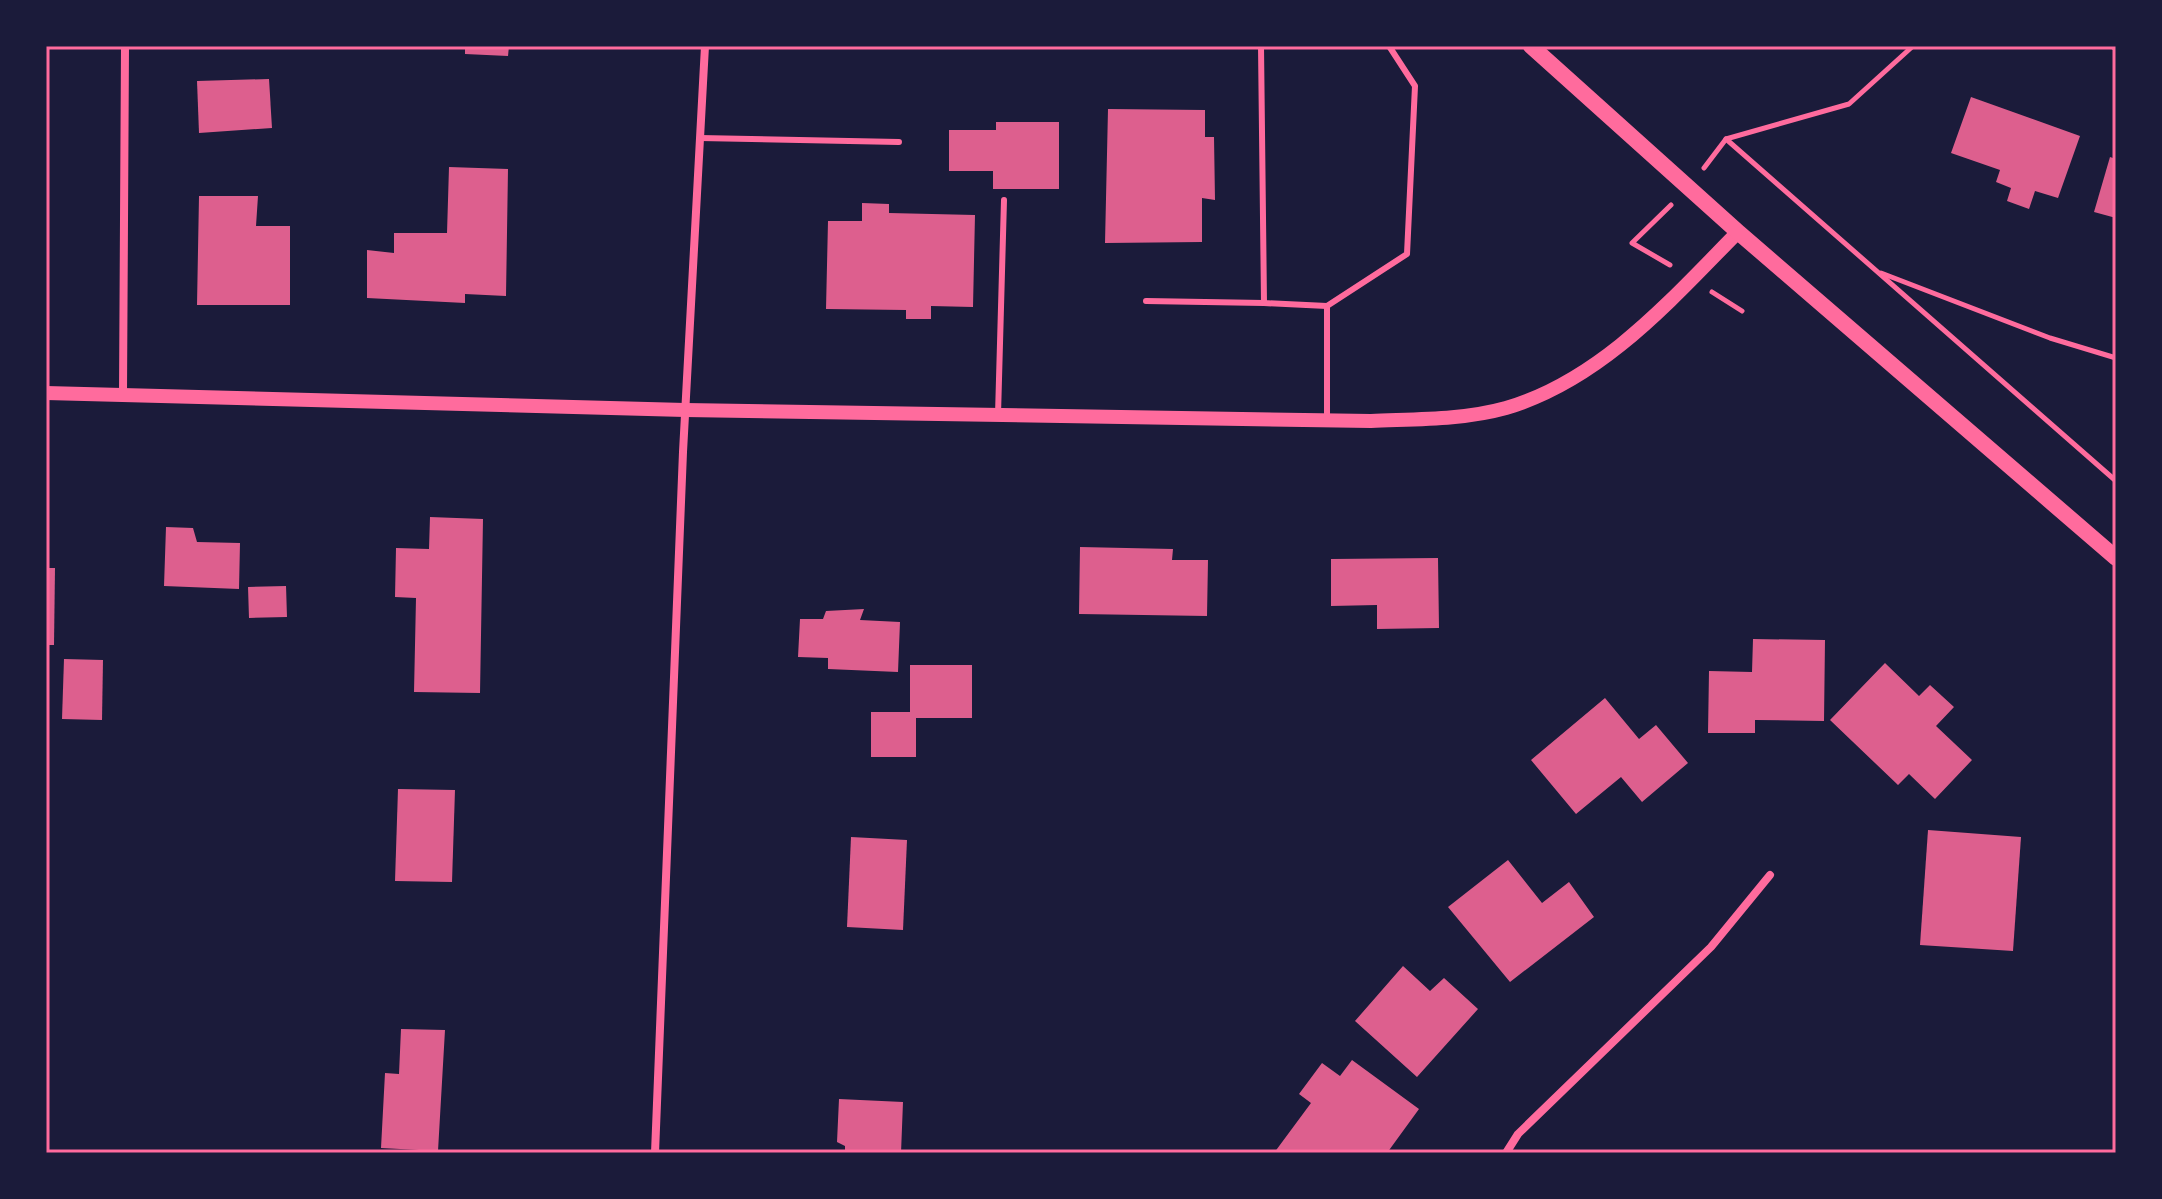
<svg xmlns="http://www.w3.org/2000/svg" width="2162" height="1199" font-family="Figtree,sans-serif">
  <rect width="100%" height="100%" fill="#1b1b3a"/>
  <g fill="#dd5f8e">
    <path d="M465 46H509L508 56 465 54Z"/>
    <path d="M269 79 272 128 199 133 197 81Z"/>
    <path d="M1971 97 2080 136 2058 198 2035 191 2029 209 2007 201 2011 188 1996 182 2000 170 1951 153Z"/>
    <path d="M1108 109 1205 110V137H1214L1215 200 1202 198V242L1105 243Z"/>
    <path d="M996 122H1059V189H993V171H949V130H996Z"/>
    <path d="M2110 157 2116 159V218L2094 212Z"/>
    <path d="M449 167 508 169 506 296 465 294V303L367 298V250L394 253V233H447Z"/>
    <path d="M199 196H258L256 226H290V305H197Z"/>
    <path d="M862 203 889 204V213L975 215 973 307 931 306V319H906V310L826 309 828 221H862Z"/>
    <path d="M430 517 483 519 480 693 414 692 416 598 395 597 396 548 429 549Z"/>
    <path d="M166 527 193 528 197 542 240 543 239 589 164 586Z"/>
    <path d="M1080 547 1173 549 1172 560H1208L1207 616 1079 614Z"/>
    <path d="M1438 558 1439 628 1377 629V605L1331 606V559Z"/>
    <path d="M46 568H55L54 645H46Z"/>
    <path d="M286 586 287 617 249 618 248 587Z"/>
    <path d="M864 609 860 620 900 622 898 672 828 669V658L798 657 800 619H823L826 611Z"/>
    <path d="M1753 639 1825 640 1824 721 1755 720V733H1708L1709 671 1752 672Z"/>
    <path d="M64 659 103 660 102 720 62 719Z"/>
    <path d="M1885 663 1919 696 1930 685 1954 707 1936 726 1972 760 1935 799 1909 774 1898 785 1830 720Z"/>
    <path d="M910 665H972V718H916V757H871V712H910Z"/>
    <path d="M1605 698 1639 739 1656 725 1688 763 1642 802 1621 777 1576 814 1531 760Z"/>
    <path d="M398 789 455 790 452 882 395 881Z"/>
    <path d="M1928 830 2021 837 2013 951 1920 945Z"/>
    <path d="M851 837 907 840 903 930 847 927Z"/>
    <path d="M1508 860 1542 903 1569 882 1594 917 1510 982 1448 907Z"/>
    <path d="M1403 966 1430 991 1444 978 1478 1009 1417 1077 1355 1021Z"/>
    <path d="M401 1029 445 1030 438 1151 381 1148 385 1073 399 1074Z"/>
    <path d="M1352 1060 1419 1109 1387 1153H1274L1311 1103 1299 1094 1322 1063 1340 1076Z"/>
    <path d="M839 1099 903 1102 901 1153H845V1146L837 1142Z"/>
  </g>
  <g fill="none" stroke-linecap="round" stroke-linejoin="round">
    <g stroke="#ff6b9d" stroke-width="5">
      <path d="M1726 139 2116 481"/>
      <path d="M1704 168 1726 139 1849 104 1913 46"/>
      <path d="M1670 265 1632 243 1671 205"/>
      <path d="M1881 273 2050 338 2116 358"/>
      <path d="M1712 292 1742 311"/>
    </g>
    <g stroke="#ff6b9d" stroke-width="6">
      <path d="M1246 46H1261"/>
      <path d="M1261 46 1264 303 1327 306"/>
      <path d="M700 138 899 142"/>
      <path d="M1146 301 1264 303"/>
      <path d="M998 415 1004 200"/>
      <path d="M1327 419V306L1407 254 1415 86 1389 46"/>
    </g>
    <g stroke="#ff6b9d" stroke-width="8">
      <path d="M2114 46 2116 47"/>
      <path d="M123 394 125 46"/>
      <path d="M655 1153 683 452 705 46"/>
      <path d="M1506 1153 1518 1134 1711 947 1770 875"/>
    </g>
    <path stroke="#ff6b9d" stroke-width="14" d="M46 393 685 410 1371 421C1416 419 1463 420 1506 408 1601 380 1670 301 1738 232"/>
    <path stroke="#ff6b9d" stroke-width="16" d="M1531 46 1738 232 2116 558"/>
  </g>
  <rect width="2162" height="1199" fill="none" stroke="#1b1b3a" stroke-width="96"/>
  <rect x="48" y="48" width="2066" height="1103" fill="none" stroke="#ff6b9d" stroke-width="3"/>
</svg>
